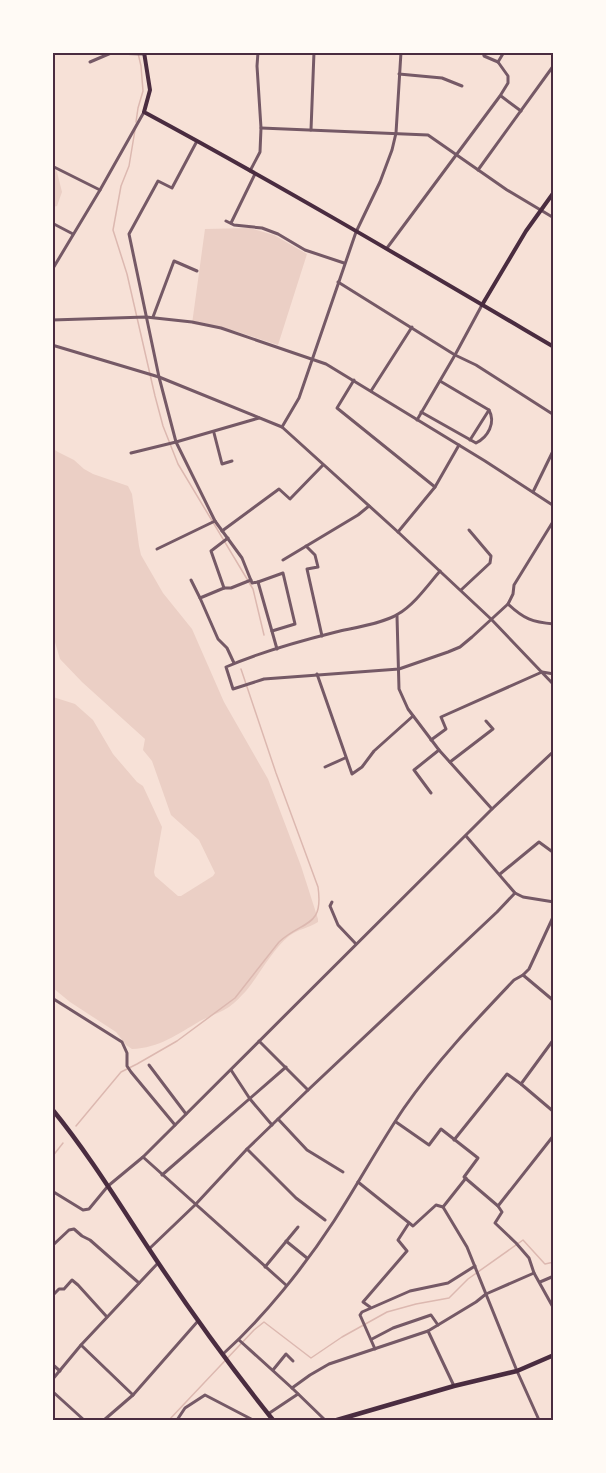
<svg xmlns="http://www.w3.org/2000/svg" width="606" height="1473" font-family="'Public Sans',sans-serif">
  <rect width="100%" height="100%" fill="#f7e1d7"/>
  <g fill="#ebcfc5">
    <path d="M52 162 57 172 62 192 57 206 53 207Z"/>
    <path d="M250 228 274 235 307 254 278 345 235 331 192 324 205 229Z"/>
    <path d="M52 448 58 452 74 460 84 469 93 474 128 486 132 494 139 546 141 555 163 593 192 629 224 702 268 779 301 866 318 919V922C309 928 298 929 289 936 272 950 260 974 246 991 241 996 235 1003 229 1007 220 1013 209 1016 200 1021 178 1034 159 1048 132 1049L126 1045 116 1032 70 1002 53 988V697L75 704 93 720 113 754 137 782 143 786 162 827 154 872 155 876 178 896H181L213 876 215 873 199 840 171 815 152 761 143 750 145 739 82 682 60 659 52 632Z"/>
  </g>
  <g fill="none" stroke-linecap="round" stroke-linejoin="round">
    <g stroke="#dcb8b0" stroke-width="1.5">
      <path d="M136 122 138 108 143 91 141 66 138 53"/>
      <path d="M135 130 129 166 121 186 113 230 127 274 155 396 163 426 178 464 253 589 264 635"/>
      <path d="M76 1126 121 1072 137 1064 177 1041 235 998 279 942C303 920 324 928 318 887L276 773 241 669"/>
      <path d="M52 1157 63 1143"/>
      <path d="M169 1420 254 1330 264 1322 311 1358 342 1337 387 1312 416 1304 449 1298 468 1279 523 1240 544 1263 545 1264 554 1262"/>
    </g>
    <g stroke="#755966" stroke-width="3">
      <path d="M483 52 484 56 498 62"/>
      <path d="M90 62 111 53 145 54"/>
      <path d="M399 74 442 78 462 86"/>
      <path d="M501 96 521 111"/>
      <path d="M261 128 428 135 507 190 554 218"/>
      <path d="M311 130 314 52"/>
      <path d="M197 141 172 188 158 181 129 234 159 377 176 442 215 521 242 558 252 583 258 582 277 649"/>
      <path d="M52 166 100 190"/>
      <path d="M478 170 554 65"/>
      <path d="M250 171 260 152 261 128 257 66 258 52"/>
      <path d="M226 221 234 225 262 228 278 234 305 250 344 263"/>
      <path d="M52 223 73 234"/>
      <path d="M231 223 255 174"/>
      <path d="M387 248 500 96 508 83V76L498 62 504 52"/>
      <path d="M153 317 174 261 197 271"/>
      <path d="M52 320 146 317 192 322 221 328 326 364 485 461 554 506"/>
      <path d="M354 380 337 408 435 487"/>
      <path d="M371 391 412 327"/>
      <path d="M421 412 476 443C488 437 496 423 489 410L440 381"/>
      <path d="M214 433 222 464 232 461"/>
      <path d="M470 440 489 410"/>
      <path d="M131 453 176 442 259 418"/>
      <path d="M533 492 554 449"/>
      <path d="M222 531 279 489 290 499 323 465"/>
      <path d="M398 532 435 487 459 445"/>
      <path d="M228 538 211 551 224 588 200 598 218 639 227 648 234 663"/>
      <path d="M306 546 315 555 318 567 307 569 322 636"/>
      <path d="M157 549 215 521"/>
      <path d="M283 560 358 515 369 506"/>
      <path d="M440 571C428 585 414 605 398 614 385 623 353 628 336 632 300 641 260 652 226 667L233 689 264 679 399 669 448 652 460 647 472 637 508 604 513 594 514 585 554 520"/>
      <path d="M191 580 200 598"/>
      <path d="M258 582 283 573 295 624 272 631"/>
      <path d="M224 588H231L251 580"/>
      <path d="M461 590 490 563 491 556 469 530"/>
      <path d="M508 604C524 619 532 622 554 624"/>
      <path d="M397 616 399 689 408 709 439 750 492 809"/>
      <path d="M317 674 352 774 362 767 374 751 413 716"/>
      <path d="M431 740 446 729 441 717 542 672 554 674"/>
      <path d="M450 762 493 729 486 721"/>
      <path d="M325 767 345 758"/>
      <path d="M431 793 414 770 439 750"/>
      <path d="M466 836 515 893 523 897 554 902"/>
      <path d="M500 874 539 842 554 853"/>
      <path d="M332 902 330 906 338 925 356 944"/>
      <path d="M523 975 554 1001"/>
      <path d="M52 998 122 1042 127 1053V1066L131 1072 175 1125"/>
      <path d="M554 1039 521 1084 554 1112"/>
      <path d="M259 1041 308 1090"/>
      <path d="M149 1065 186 1114"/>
      <path d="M231 1070 250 1099 272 1125"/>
      <path d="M278 1119 307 1150 343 1172"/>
      <path d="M396 1122 429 1145 441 1129 478 1158 464 1177 498 1206"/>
      <path d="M554 1135 498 1206 502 1212 495 1223 516 1243 529 1258 534 1273 554 1309"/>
      <path d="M454 1140 507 1074 521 1084"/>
      <path d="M247 1149 296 1198 325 1220"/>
      <path d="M143 1157 286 1285"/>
      <path d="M162 1175 286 1067"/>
      <path d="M358 1182 413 1226 436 1205 443 1207 467 1247 517 1371 539 1420"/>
      <path d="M443 1207 466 1178"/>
      <path d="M286 1241 307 1258"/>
      <path d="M52 1246 69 1230 74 1229 82 1236 90 1240 139 1283"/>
      <path d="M149 1249 195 1205 247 1149 308 1090 497 912 515 893"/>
      <path d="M265 1267 298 1227"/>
      <path d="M540 1282 554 1276"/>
      <path d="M52 1296 59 1289H64L72 1280 78 1285 107 1317"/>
      <path d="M370 1307 363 1302 407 1251 398 1240 409 1223"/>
      <path d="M428 1331 454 1386"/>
      <path d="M372 1339 393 1328 431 1315 438 1325"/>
      <path d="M239 1340 292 1388 325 1420"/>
      <path d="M81 1345 133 1395 198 1321"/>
      <path d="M375 1349 360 1315 362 1312 410 1291 448 1283 475 1266"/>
      <path d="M223 1354C264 1317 304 1267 334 1221 358 1184 379 1145 404 1108 436 1062 475 1021 514 980L523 975 529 969 554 915"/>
      <path d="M52 1364 60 1371"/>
      <path d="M273 1370 286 1354 293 1361"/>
      <path d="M52 1380 81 1345 158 1263"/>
      <path d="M292 1388 310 1375 329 1364 428 1331 476 1302 486 1294 534 1273"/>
      <path d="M52 1391 84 1420"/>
      <path d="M268 1414 298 1394"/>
      <path d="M104 1420 133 1395"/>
      <path d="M177 1420 185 1408 205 1395 253 1420"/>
    </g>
    <g stroke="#755966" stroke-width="3">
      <path d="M52 270 100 190 144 112"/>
      <path d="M338 282 455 355 476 365 554 415"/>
      <path d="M52 345 159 377 282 427 398 532 491 619 554 685"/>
      <path d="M417 420 455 355 482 305"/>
      <path d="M282 427 299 398 356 232 380 182 392 150 396 133 401 52"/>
      <path d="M52 1191 83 1210 89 1209 108 1186 143 1157 492 809 554 751"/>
    </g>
    <g stroke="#4a2c40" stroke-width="4">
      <path d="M144 52 150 90 144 112C283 187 418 267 554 347"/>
      <path d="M482 305 526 231 554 192"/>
    </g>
    <path stroke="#4a2c40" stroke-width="4.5" d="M337 1420 454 1386 517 1371 554 1355"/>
    <path stroke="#4a2c40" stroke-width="4.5" d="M52 1109C88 1153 118 1202 149 1249 188 1308 229 1365 273 1420"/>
  </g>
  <rect width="606" height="1473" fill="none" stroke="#fffaf5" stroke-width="108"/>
  <rect x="54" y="54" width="498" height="1365" fill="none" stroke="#4a2c40" stroke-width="2"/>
</svg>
